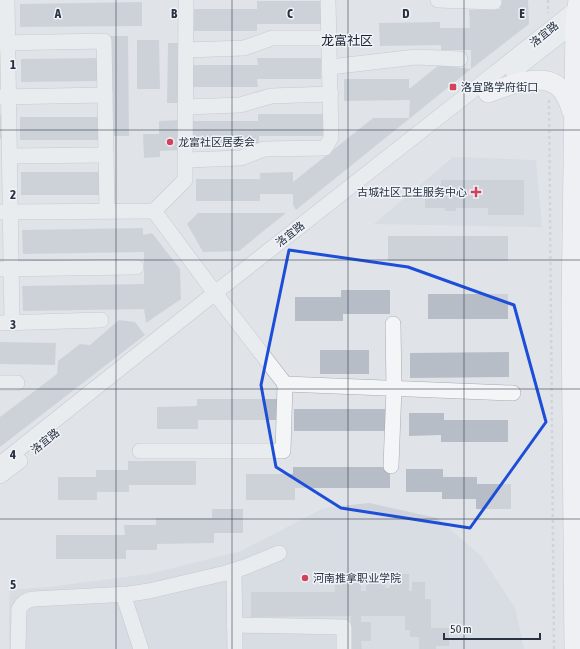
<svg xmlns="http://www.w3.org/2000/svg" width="580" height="649" font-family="'Asap Condensed','Noto Sans SC',sans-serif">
  <rect width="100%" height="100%" fill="#e0e4e9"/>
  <g fill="#ced3db">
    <path d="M453 157 536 160 542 227 374 224Z"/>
    <path d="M369 503 437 518 481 556 515 608 524 649H9V603L10 590 49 587 149 574 241 551 324 508Z"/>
  </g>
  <g fill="#b7bdc6">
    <path d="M499 0H528L529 24 471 69V50H441V45L380 46 379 23 440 22V28H470L469 10 500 9Z"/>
    <path d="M257 1H321V24H257V31H192V9H257Z"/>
    <path d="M142 2V26L20 27V4Z"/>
    <path d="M110 36H128L129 136H112Z"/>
    <path d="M137 40H159L160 89H137Z"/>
    <path d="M168 43H184L183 103H167Z"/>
    <path d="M101 58V81L21 82V59Z"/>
    <path d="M257 58H321V79H257L258 87H192V65H258Z"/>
    <path d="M439 65 471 69 296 210 293 205V194H260V201H196V179H260V173L293 172V182L373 118H409L410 100 344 101V79H409V89Z"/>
    <path d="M258 114H323V136H259V143H193V121H258Z"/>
    <path d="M0 115H1L2 139H0Z"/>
    <rect x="20" y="117" width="79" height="23"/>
    <path d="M182 120 183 150 160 151V157L144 158 143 134H159V121Z"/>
    <rect x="21" y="172" width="82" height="23"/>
    <path d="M441 180H524V215H488V208H456V211H445V208H425V190H431L441 184Z"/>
    <path d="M198 213H286L239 251 203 252 187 224Z"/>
    <path d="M143 228V235L152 233 180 269 181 299 146 323 144 309 23 311 22 286 144 284V252L23 254 22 230Z"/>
    <rect x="388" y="236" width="120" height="25"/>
    <path d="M341 290H390V314H343V321H295V297H341Z"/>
    <rect x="428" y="294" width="80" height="25"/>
    <path d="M119 320 135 322 145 335 0 447V417L57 374 58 361 80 344 90 345Z"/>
    <path d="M0 342 56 343 55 365 0 364Z"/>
    <rect x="320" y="350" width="49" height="24"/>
    <path d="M509 352V377L410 378V353Z"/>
    <path d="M197 399H279V420H198V429H157V407L197 406Z"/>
    <rect x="294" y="409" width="93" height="22"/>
    <path d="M409 413H444V420H508V442H441V435L409 436Z"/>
    <path d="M128 461H196V485H129V492H97V500H58V477H96V470H128Z"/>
    <path d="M293 467H390V488H295V500H246V474H293Z"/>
    <path d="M406 469H443V477H477V484H511V509H476V499H442V492H406Z"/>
    <path d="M212 509H243V533H214V543L157 544V550H126V559H56V535H125L124 525H156V518H212Z"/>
    <path d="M335 574H361V591H366V574H386L385 588H390V574H409V591H412V582H425V599H431V628H449V646H436V649H419V637H410V630H405V616H361V622H371V641H361L362 649H351V616L251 617V592H335Z"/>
  </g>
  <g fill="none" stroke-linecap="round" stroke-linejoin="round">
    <defs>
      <g id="minor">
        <path d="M7 0 12 322"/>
        <path d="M438 0 494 2"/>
        <path d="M0 43 104 41 107 211"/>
        <path d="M186 50 244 48 272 38H329"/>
        <path d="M330 67 416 57 460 59"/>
        <path d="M513 72 580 20"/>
        <path d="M0 97 105 95"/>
        <path d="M186 107 240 105 271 96 331 94"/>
        <path d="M10 156 106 155"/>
        <path d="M186 160 241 158 264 149 325 148 331 138 328 0"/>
        <path d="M154 211 221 301 285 384 513 393"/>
        <path d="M0 212 154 211 185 180 186 0"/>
        <path d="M0 269 136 267"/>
        <path d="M0 323 101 320"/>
        <path d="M0 383H17"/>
        <path d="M140 451H283L285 384"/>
        <path d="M0 464 220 289 486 80 578 7 580 6"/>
        <path d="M391 466 394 388 393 324"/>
        <path d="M0 476 20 461"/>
        <path d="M234 571 235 649"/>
        <path d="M123 594 141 649"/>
        <path d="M234 625 344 627V649"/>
        <path d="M18 649 19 609C22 603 26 600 33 599L129 594 149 591 226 573 245 567 279 553"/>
      </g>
      <g id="major">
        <path d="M488 93C510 85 551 67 565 95 568 100 570 104 571 110"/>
        <path d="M574 649 571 309 575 23 578 0"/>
      </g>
    </defs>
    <use href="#minor" stroke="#a5abb3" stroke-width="16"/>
    <use href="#major" stroke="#9fa9b5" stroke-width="20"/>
    <g stroke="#bec2c8" stroke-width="2.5" stroke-dasharray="3 3" stroke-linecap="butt">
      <path d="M548 0V13"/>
      <path d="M549 100 554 649"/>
    </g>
    <use href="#minor" stroke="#f3f5f7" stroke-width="15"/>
    <use href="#major" stroke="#fff" stroke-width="19"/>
  </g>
  <path d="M0 0H580V649H0ZM289 250 408 267 514 305 546 422 470 528 341 508 276 467 261 385Z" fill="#e0e4e9" fill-opacity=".55" fill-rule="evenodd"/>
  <path fill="none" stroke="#1d4ed8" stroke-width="3" stroke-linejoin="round" d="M289 250 408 267 514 305 546 422 470 528 341 508 276 467 261 385Z"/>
  <path fill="none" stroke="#283241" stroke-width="1" stroke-opacity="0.55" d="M116 0V649M232 0V649M348 0V649M464 0V649M0 130H580M0 260H580M0 389H580M0 519H580"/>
  <g fill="#d0435c" stroke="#f0f3f7" stroke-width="1.5">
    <rect x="449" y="83" width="8" height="8" rx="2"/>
    <circle cx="170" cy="142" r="4"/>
    <path d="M474 186h4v4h4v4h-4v4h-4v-4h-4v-4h4z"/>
    <circle cx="305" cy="578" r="4"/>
  </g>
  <g text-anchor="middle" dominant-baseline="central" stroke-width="3" stroke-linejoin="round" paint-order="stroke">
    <g font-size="11" fill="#283241" stroke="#f0f3f7">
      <text transform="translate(544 34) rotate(-39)">洛宜路</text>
      <text transform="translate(290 234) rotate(-38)">洛宜路</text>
      <text transform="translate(45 441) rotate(-39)">洛宜路</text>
    </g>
    <g font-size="11" fill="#283241" stroke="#f0f3f7" text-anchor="start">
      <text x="461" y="87">洛宜路学府街口</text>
      <text x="178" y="142">龙富社区居委会</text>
      <text x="467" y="192" text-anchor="end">古城社区卫生服务中心</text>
      <text x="313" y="578">河南推拿职业学院</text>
    </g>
    <g font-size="13" fill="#1b2332" stroke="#f0f3f7">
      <text x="347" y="40">龙富社区</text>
    </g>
  </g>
  <g font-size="13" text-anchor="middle" font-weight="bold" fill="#283241" stroke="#f0f3f7" stroke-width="3" stroke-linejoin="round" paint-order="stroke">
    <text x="58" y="18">A</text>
    <text x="174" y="18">B</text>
    <text x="290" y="18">C</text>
    <text x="406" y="18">D</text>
    <text x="522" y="18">E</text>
    <text x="13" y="69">1</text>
    <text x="13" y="199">2</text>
    <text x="13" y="329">3</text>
    <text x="13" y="459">4</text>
    <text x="13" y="589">5</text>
  </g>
  <path d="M444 633v6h96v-6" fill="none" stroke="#283241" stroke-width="2"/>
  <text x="450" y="633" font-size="12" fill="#283241" stroke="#f0f3f7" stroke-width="3" paint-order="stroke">50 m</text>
</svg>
